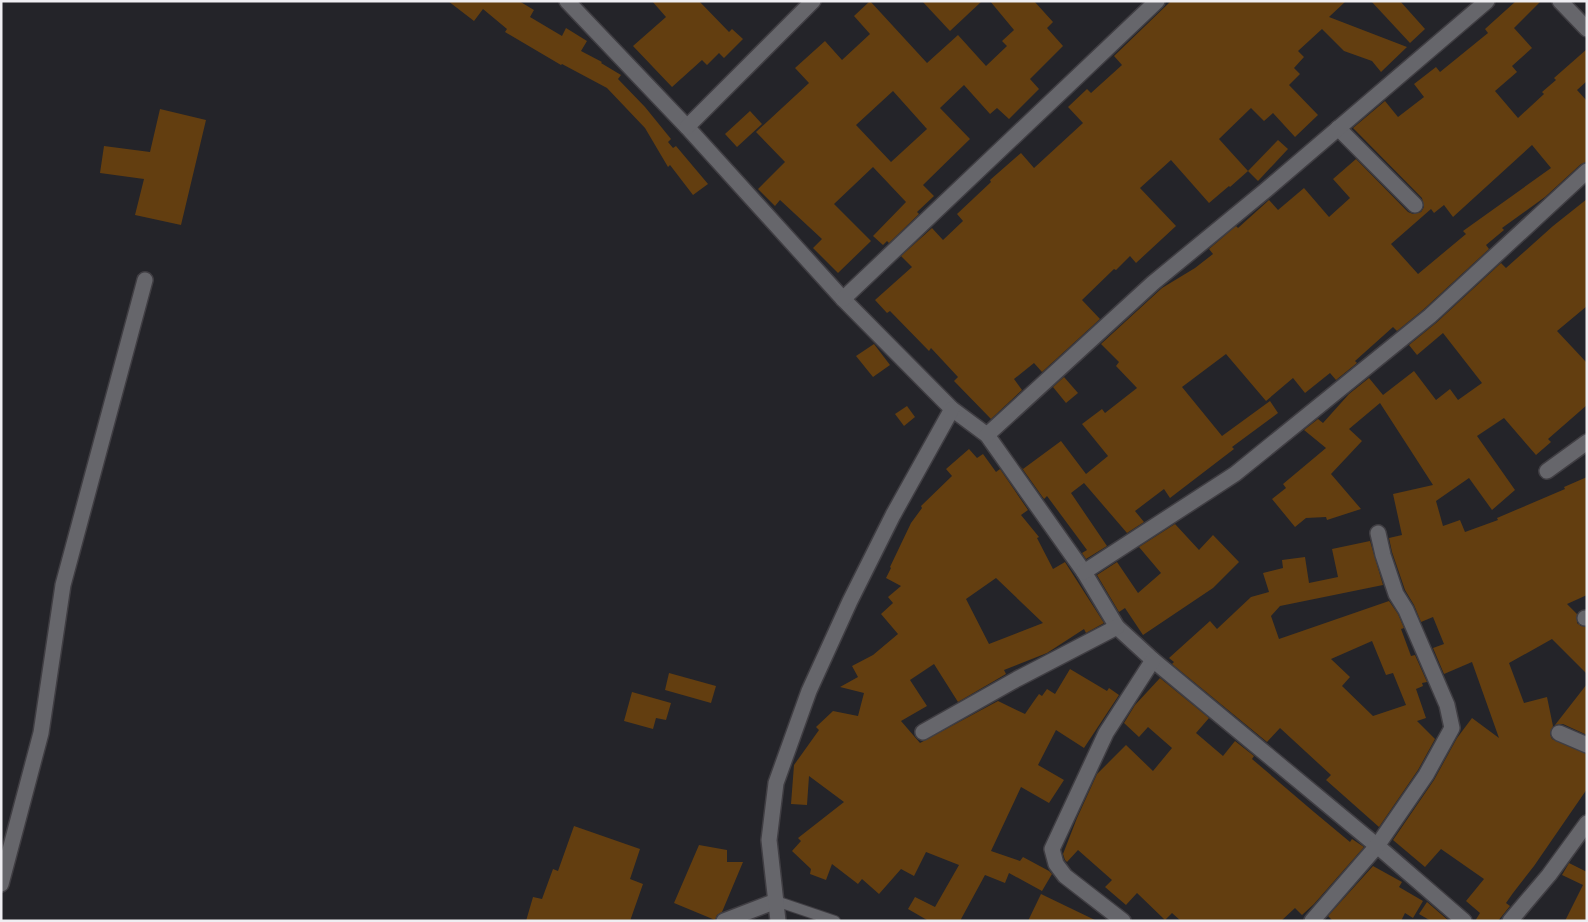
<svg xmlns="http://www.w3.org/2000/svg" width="1588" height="922" font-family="'Crimson Pro',serif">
  <rect width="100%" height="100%" fill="#242429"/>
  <g fill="#633e10" fill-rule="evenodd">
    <path d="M448 1H519L534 10 530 17 562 36 566 28 587 41 581 51 602 62 601 63 621 75 618 79 645 107 671 139 668 142 673 148 676 146 708 184 693 195 670 165 668 167 645 128 607 88 562 64 561 65 505 32 507 29 483 9 474 21Z"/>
    <path d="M652 1H699L729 32 732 29 743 39 724 58 719 53 707 65 702 60 672 87 633 46 666 17Z"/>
    <path d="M870 1 927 63 958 35 986 66 1007 46 1002 41 1014 30 990 1H1034L1053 22 1047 28 1063 46 1030 79 1039 89 1009 119 997 108 990 114 964 85 940 108 970 139 923 185 934 196 917 212 919 214 889 243 887 241 883 245 873 236 906 202 873 167 834 204 871 241 838 273 813 248 822 239 780 200 775 206 758 189 785 162 756 132 809 83 795 68 825 41 842 60 870 34 854 16ZM893 91 927 129 891 162 856 125Z"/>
    <path d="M922 1H982L950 31Z"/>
    <path d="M1171 1H1346L1329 17 1407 47 1381 72 1372 61 1344 51 1322 29 1298 51 1304 57 1294 68 1300 74 1289 85 1318 115 1295 137 1273 113 1264 121 1251 108 1219 139 1248 171 1230 187 1229 186 1209 203 1171 160 1140 188 1176 226 1136 263 1130 256 1116 270 1114 269 1082 300 1100 319 1042 372 1034 363 1014 379 1022 390 991 419 954 381 958 377 931 348 929 351 890 311 887 313 875 300 912 267 901 256 932 228 943 240 963 221 957 214 991 182 990 180 1021 153 1034 168 1083 123 1068 107 1087 89 1091 93 1122 65 1114 56Z"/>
    <path d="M1371 1H1400L1425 29 1410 43Z"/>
    <path d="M1516 1H1541L1514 28 1532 48 1512 66 1517 72 1495 91 1518 118 1544 94 1542 92 1556 80 1554 78 1587 49V81L1577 90 1587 101V162L1581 164 1545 197 1502 228 1504 230 1486 245 1489 249 1424 309 1397 331 1393 327 1355 361 1357 363 1336 380 1330 373 1305 393 1293 378 1266 401 1226 354 1182 387 1222 436 1270 401 1278 413 1232 447 1234 449 1170 498 1164 489 1135 511 1144 522 1127 533 1084 483 1071 493 1107 546 1086 559 1082 553 1087 550 1047 496 1044 499 1019 464 1023 469 1061 441 1086 474 1108 456 1082 424 1102 409 1105 413 1137 388 1116 366 1119 362 1101 344 1162 288 1195 268 1213 254 1209 249 1236 226 1238 228 1269 200 1278 210 1304 188 1329 217 1350 198 1333 179 1356 159 1408 212 1413 214 1421 212 1424 207 1422 198 1353 128 1385 101 1398 117 1424 97 1414 84 1436 67 1440 72 1488 33 1485 29ZM1532 145 1551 168 1463 231 1466 234 1418 274 1391 244 1431 209 1434 213 1444 205 1453 217Z"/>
    <path d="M160 109 206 120 181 225 135 215 144 179 100 173 104 146 150 152Z"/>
    <path d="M750 111 762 124 737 147 725 134Z"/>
    <path d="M1278 140 1288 149 1258 181 1248 171Z"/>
    <path d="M1587 199V306L1557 331 1587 363V405L1548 439 1551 442 1536 455 1504 418 1477 436 1515 490 1492 510 1469 478 1436 501 1443 526 1460 520 1465 532 1498 520 1497 518 1565 489 1564 487 1587 477V595L1567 604 1577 614V623L1581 626 1587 627V674L1552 639 1509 663 1524 703 1547 697 1553 726 1550 734 1552 739 1587 754V789L1534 866 1513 893 1506 903 1510 906 1498 921H1475L1480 913 1466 901 1484 879 1441 849 1425 867 1393 840 1434 780 1457 738 1472 718 1499 738 1472 662 1444 674 1433 648 1444 644 1433 617 1421 622 1414 605 1405 590 1392 552 1389 538 1402 535 1393 494 1433 485 1380 403 1349 429 1362 441 1331 474 1361 509 1327 520 1326 517 1306 518 1295 527 1272 499 1286 488 1283 484 1326 448 1304 430 1318 419 1323 423 1349 394 1369 378 1383 395 1414 371 1436 400 1450 389 1458 400 1482 383 1443 333 1417 355 1409 345 1436 323 1501 263 1506 268 1553 226Z"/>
    <path d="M874 344 890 365 873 377 856 356Z"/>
    <path d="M1064 377 1078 393 1066 403 1053 387Z"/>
    <path d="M907 406 915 417 904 426 895 414Z"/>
    <path d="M969 449 977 458 983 454 996 472 1000 469 1028 510 1021 515 1039 537 1037 538 1053 569 1065 562 1104 623 1086 633 1084 629 1047 653 1004 670 1006 674 958 702 934 664 910 680 927 706 901 721 920 743 998 701 1025 714 1034 701 1039 694 1042 696 1047 689 1055 694 1070 669 1107 691 1109 688 1119 695 1084 748 1056 730 1038 765 1064 780 1049 803 1021 787 991 851 1020 861 1023 857 1049 871 1052 874 1042 891 1009 873 1005 883 985 875 960 921H927V920L908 909 915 897 935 907 959 865 926 852 914 876 901 869 879 894 862 879 858 884 832 864 826 880 810 874 811 869 792 851 801 841 798 838 844 802 809 776 807 805 791 804 794 765 819 730 816 727 833 711 858 716 864 693 840 687 858 677 852 666 873 655 898 634 881 614 893 603 888 597 901 586 886 578 891 568 890 567 911 523 922 508 921 506 952 476 946 469ZM996 578 1043 623 989 644 966 599Z"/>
    <path d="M1175 524 1199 550 1213 535 1239 562 1213 588 1143 635 1125 608 1119 612 1097 575 1117 562 1138 593 1161 573 1139 547Z"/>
    <path d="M1370 541 1383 585 1280 606 1271 616 1279 639 1389 601 1398 614 1404 628 1401 629 1411 656 1415 655 1427 682 1422 683 1423 686 1416 689 1426 718 1417 721 1435 739 1418 770 1379 827 1326 780 1331 775 1280 728 1267 742 1172 664 1174 662 1169 658 1210 621 1217 629 1251 597 1269 592 1263 573 1283 568 1282 560 1305 557 1309 583 1338 577 1332 549ZM1372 641 1386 675 1393 673 1406 705 1373 716 1342 686 1350 677 1331 659Z"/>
    <path d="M669 673 716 686 711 703 665 690Z"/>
    <path d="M1160 678 1209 718 1196 733 1223 756 1235 741 1254 756 1252 759 1314 812 1350 842 1352 839 1364 847 1314 904 1302 915 1295 908 1281 921H1181L1172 913 1165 920 1137 893 1126 905 1105 887 1112 880 1078 850 1067 862 1065 860 1063 854 1077 818 1097 774 1126 745 1153 771 1172 748 1148 727 1139 737 1124 723 1135 705Z"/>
    <path d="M1587 684V735L1563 724 1555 725Z"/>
    <path d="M632 692 671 703 666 720 656 718 653 729 624 721Z"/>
    <path d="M574 826 640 849 630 879 643 884 630 921H526L533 897 542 899 553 869 558 871Z"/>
    <path d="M699 845 727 850V862H743L722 912 717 915 715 920 674 903Z"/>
    <path d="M1569 863 1587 872V921H1565L1583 885 1562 875Z"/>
    <path d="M1373 866 1402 882 1399 887 1423 901 1413 918 1405 913 1401 921H1333L1328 916Z"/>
    <path d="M1041 894 1097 921H1028Z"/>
    <path d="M1427 902 1449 921H1431L1419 914Z"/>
  </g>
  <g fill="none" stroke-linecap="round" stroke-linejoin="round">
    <defs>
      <path id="service" d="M776 901 835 921"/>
      <g id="minor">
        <path d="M567 1 687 127 843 299 952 409 987 435 1084 572 1117 627 1153 660 1382 850 1464 921"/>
        <path d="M687 127 813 1"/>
        <path d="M1338 128 1415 205"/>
        <path d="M843 299 1157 1"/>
        <path d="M987 435 1153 283 1266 190 1487 1"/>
        <path d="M1547 471 1587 442"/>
        <path d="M1084 572 1235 474 1430 316 1587 171"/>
        <path d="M1585 618H1587"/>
        <path d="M923 732 1017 679 1117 627"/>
        <path d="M1559 733 1587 745"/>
        <path d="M1 884 41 733 63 585 145 280"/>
        <path d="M724 921 776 901"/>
        <path d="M778 921 769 840 776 783 809 691 850 601 893 515 952 409"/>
        <path d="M1123 921 1065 876 1056 864 1052 849 1106 733 1153 660"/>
        <path d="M1312 921 1377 846 1426 775 1452 728 1447 705 1406 610 1396 594 1383 555 1378 533"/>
        <path d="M1510 921 1549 875 1587 823"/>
      </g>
      <path id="tertiary" d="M1560 1 1587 29"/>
    </defs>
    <use href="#service" stroke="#403e43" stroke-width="12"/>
    <use href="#minor" stroke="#403e43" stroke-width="18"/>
    <use href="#tertiary" stroke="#403e43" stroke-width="18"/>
    <use href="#service" stroke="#66666b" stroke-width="10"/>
    <use href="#minor" stroke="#66666b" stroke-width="15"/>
    <use href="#tertiary" stroke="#66666b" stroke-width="15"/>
  </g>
  <rect width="1588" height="922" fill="none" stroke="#efeef2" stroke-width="5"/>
</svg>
